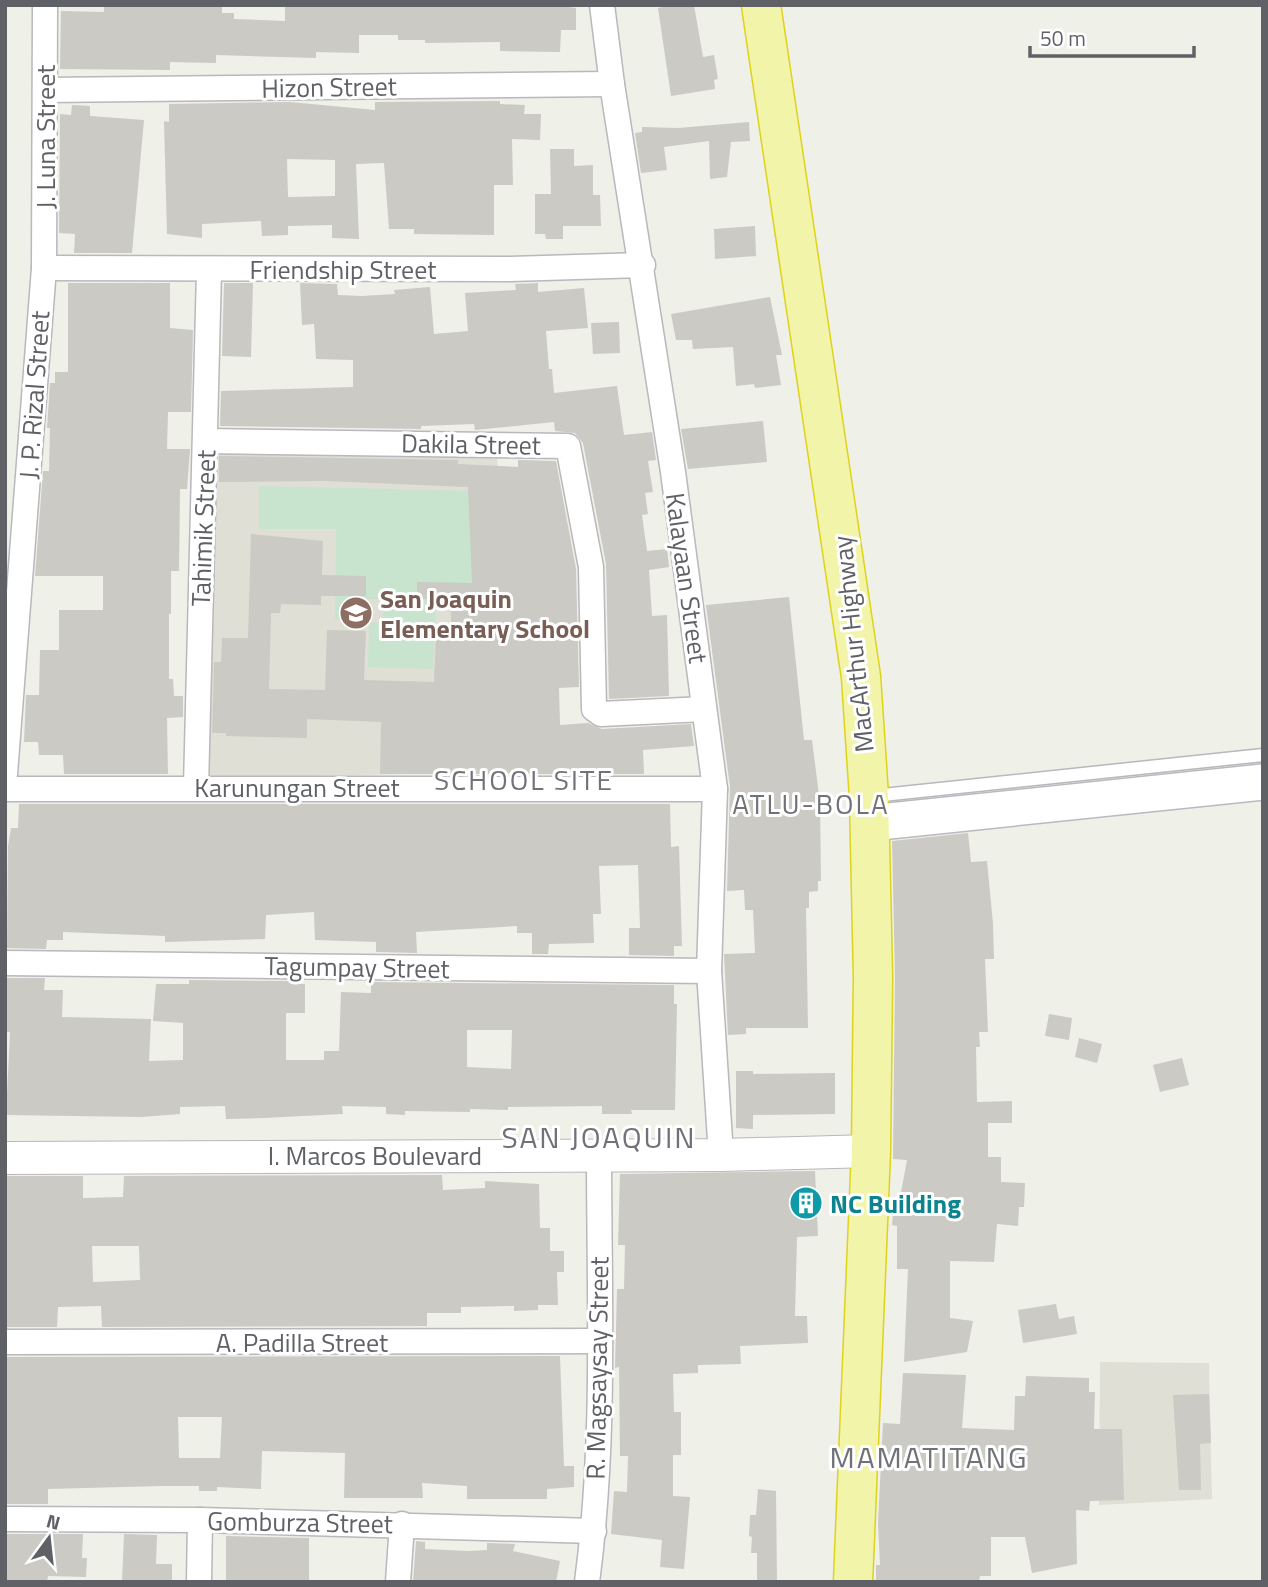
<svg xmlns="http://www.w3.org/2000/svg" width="1268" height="1587" font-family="'Titillium Web',sans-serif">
  <rect width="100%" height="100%" fill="#eff0e8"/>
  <g fill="#dfdfd6">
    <path d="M210 449 497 454 511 772 205 778Z"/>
    <path d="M1100 1362 1209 1363 1212 1499 1099 1505Z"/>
  </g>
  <path fill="#c8e4cf" d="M259 486 483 491 486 604H436L433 669 368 667 369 623 383 622V599H361L360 621 335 619 336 529H259Z"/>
  <g fill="#cbcac4" fill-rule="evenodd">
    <path d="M104 5H222V13H234V19L285 21V5L561 6 576 8V30H561L560 52 500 51V42L425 43V40H398V35H359V53L316 52V58L216 55V63L170 62V70L60 69 61 11 104 12Z"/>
    <path d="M674 5H694L703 57 714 55 718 79 714 80 715 89 671 96 658 8Z"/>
    <path d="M500 101V104L525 105 524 114H541L540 140 512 139 513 185H494V235L414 234V229H389L384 163 356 164 359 239 332 238V225L288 226V235L262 236 261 221 202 224V238L167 234 164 121 169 122V104L290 102 375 110V102ZM287 159 335 160V196L288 197Z"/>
    <path d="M72 105 90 106V116L144 120 132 253H74L75 234 59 233 60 114 71 115Z"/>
    <path d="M749 122 750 141 731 142 727 177 710 179 709 141 664 147 667 170 641 173 635 133 642 132V127L678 128Z"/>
    <path d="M550 149H574V166L593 165V195H600L601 226H563V239H546L545 234H535V194H551Z"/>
    <path d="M755 226 756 256 715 259 714 229Z"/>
    <path d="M68 283H170V328L193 330 191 412H168L167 449H190L187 489H180L179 571H171V614H169V679H173L174 696H183V717L167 718 168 774H64L63 755H39L38 742H24L26 695H39L40 650H59V610H103V576H35L43 471H49L50 428H47L50 383H55V372H68Z"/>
    <path d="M224 283H253L251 357 222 356Z"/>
    <path d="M300 283 337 284 338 295 361 296 395 294 394 290 430 287 434 334 468 331 465 293 516 290 515 284 538 283V292L584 288 588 328 546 331 549 369H552L554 393 617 386 624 435 652 432 656 460 648 461 653 492 645 493 648 514 642 515 647 551 667 549 669 567 649 570 652 616 667 615 669 696 609 699 606 564 583 443 575 433 555 431 554 422 475 430 474 424 421 426V429L220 426 221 391 353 387V360L316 359 314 324 302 325Z"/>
    <path d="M770 297 782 355H776L781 385 755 388 754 384 736 386 733 347 693 349 692 340H676L671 314Z"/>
    <path d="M619 322 620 353 593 354 591 323Z"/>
    <path d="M763 421 767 462 688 469 681 429Z"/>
    <path d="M219 456 458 460V464L518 467V460L556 461 576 569 579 687 559 688 560 725 588 723 602 729 691 724 694 746 643 750 644 774H380L381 722 307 719V738L226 736V733H212L214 662H221L222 638H248L251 534 323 541 322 575 366 576V596H321V605L281 604 280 613H271L269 689 325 690 327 630 366 631 364 680 434 682 436 635H451V599H417V582L472 583 468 487 325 481 219 482Z"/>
    <path d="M789 597 804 740H812L820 803 821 881H818V891L809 892V908H806L808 1028H746V1034L728 1035 724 954 755 953 753 910H745L744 890 727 891 730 787 706 605Z"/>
    <path d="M19 804H670L671 847 679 846 682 946H674V956L629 955V928H640L638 865 599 866 601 914H593L594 943 549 944 548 954H532V933H517V926L416 932 417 953 376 952V942L315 940 314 912 266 915 265 939 165 942V936L63 932V940H47L46 949 7 948 8 846 11 828H18Z"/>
    <path d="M968 833 971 862 987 861 993 924 994 959H985L988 1032H979L980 1047H976L977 1102 1012 1101V1123H988V1157H1001V1182L1025 1183 1024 1207H1019L1018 1226 997 1224 994 1262 950 1261V1318L973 1321 967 1352 904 1362 908 1269H897V1226L892 1225 894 1203H899L907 1160 893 1159 895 977 892 841Z"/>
    <path d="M6 978H45L44 990H63L62 1017 151 1019 149 1061 183 1060V1023L153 1021 156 984H189V980L292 981V984H305V1013H286V1060H324V1051H339L341 992 371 993V982L674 985V1004H677L675 1110H631L632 1114H602V1106L508 1107V1110L470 1109V1112L405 1111V1115L386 1114V1107L342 1106 343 1114 264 1118 226 1119 225 1106 180 1107V1114L141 1117 6 1115 10 1032H5ZM467 1030H512L511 1069 467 1067Z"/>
    <path d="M1049 1014 1072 1018 1069 1040 1045 1036Z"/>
    <path d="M1079 1038 1102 1044 1097 1063 1075 1057Z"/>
    <path d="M1182 1058 1189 1085 1160 1092 1153 1065Z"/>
    <path d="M736 1071H753V1074L835 1073V1114L753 1115V1129L736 1128Z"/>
    <path d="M815 1171 818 1236 797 1237 795 1316H807L808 1343 740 1346 741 1364 698 1365V1373L673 1374 674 1412H681V1455H673V1496L690 1497 684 1569 660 1567 662 1540 611 1534 614 1491 627 1492 628 1456H620L619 1367 615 1368 617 1289H624L625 1245H618L620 1174Z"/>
    <path d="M442 1175 443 1190 485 1188V1181L539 1184 540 1228H550V1251H564V1272H557L558 1305H538V1310L514 1311V1306L461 1307V1313H427V1326L102 1327 101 1306 58 1307 57 1327H5V1176H83V1198L123 1197 124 1176ZM92 1246H139L140 1280 93 1282Z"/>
    <path d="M1056 1304 1059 1319 1074 1316 1077 1334 1023 1343 1018 1310Z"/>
    <path d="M560 1356 564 1466H574V1487L547 1489V1499H467V1486L422 1483 423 1498H344L345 1453 262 1451 261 1489 217 1487V1491H199V1486H161L48 1489V1504H5V1357ZM178 1417H222L220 1458H179Z"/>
    <path d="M903 1373 966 1375 962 1428 1014 1430 1015 1396H1025L1026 1376 1089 1378V1392H1095L1094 1429H1122L1124 1500 1090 1501 1089 1511 1076 1510 1077 1564 1032 1573 1025 1537H991V1576H980L979 1582H876V1565H880L878 1523 883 1423 900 1424Z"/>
    <path d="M1209 1394 1211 1443 1200 1444 1201 1490H1179L1173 1395Z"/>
    <path d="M758 1489 776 1491 777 1582H757V1553H751L752 1537 749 1536 750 1515H756Z"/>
    <path d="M5 1534H83L82 1558H87L86 1577 48 1576 47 1582H5Z"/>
    <path d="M124 1534 157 1535 156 1564H172V1582H122Z"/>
    <path d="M226 1536 309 1538V1582H226Z"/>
    <path d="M416 1541 425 1542V1549L468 1551 487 1550V1543L515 1544 513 1551 560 1561 556 1582H413Z"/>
  </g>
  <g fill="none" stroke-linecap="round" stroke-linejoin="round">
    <defs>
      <path id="service" d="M873 796 1263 755"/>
      <g id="minor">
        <path d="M602 5 612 84 673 472 715 789 709 971 721 1155"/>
        <path d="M46 90 612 84"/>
        <path d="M44 268 510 269 643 265"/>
        <path d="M206 441 568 446 591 567 594 709 601 714 704 709"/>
        <path d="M5 774 44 268 45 5"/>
        <path d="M196 787 209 270"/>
        <path d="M5 789H715"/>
        <path d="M5 963 709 971"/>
        <path d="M5 1342 600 1341"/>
        <path d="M5 1519 200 1520 594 1531"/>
        <path d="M199 1582 200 1520"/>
        <path d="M398 1582 402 1524"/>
        <path d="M587 1582C606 1441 599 1295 599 1153"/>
      </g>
      <path id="tertiary" d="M5 1158 721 1155 871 1151"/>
      <path id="secondary" d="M870 823 1263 782"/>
      <path id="trunk" d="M761 5 861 677 869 797 873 977 871 1151 853 1582"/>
    </defs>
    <use href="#service" stroke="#b8b8bd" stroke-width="15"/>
    <use href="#minor" stroke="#b8b8bd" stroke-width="27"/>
    <use href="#tertiary" stroke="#b8b8bd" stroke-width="34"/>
    <use href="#secondary" stroke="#b9bac0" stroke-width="38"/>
    <use href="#trunk" stroke="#dfd319" stroke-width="41"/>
    <use href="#service" stroke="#fff" stroke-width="12"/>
    <use href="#minor" stroke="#fff" stroke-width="24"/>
    <use href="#tertiary" stroke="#fff" stroke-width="32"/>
    <use href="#secondary" stroke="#fff" stroke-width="35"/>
    <use href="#trunk" stroke="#f2f4a9" stroke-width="38"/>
  </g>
  <defs>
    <symbol id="school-disc" viewBox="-11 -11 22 22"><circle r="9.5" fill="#8d6e63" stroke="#fff"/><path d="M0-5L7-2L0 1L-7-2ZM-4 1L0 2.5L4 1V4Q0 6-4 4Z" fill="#fff"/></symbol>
    <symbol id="building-disc" viewBox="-11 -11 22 22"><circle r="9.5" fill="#0f9aa8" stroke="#fff"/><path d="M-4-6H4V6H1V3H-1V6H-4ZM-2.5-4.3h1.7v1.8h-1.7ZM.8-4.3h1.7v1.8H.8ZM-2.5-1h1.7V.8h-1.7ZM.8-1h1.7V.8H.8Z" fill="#fff"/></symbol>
  </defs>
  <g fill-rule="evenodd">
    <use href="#school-disc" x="337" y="594" width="38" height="38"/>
    <use href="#building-disc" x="787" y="1184" width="38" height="38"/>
  </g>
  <g text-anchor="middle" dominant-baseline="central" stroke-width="6" stroke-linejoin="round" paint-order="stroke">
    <g font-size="26" fill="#5f6166" stroke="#fff">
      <text transform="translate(329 87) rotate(-1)">Hizon Street</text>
      <text transform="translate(45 137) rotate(-90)">J. Luna Street</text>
      <text x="343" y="269">Friendship Street</text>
      <text transform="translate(34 395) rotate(-86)">J. P. Rizal Street</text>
      <text transform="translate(471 444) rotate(1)">Dakila Street</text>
      <text transform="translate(203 528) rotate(-88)">Tahimik Street</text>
      <text transform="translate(687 578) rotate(82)">Kalayaan Street</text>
      <text transform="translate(853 644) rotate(-96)">MacArthur Highway</text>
      <text x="297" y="787">Karunungan Street</text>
      <text transform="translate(357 967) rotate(1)">Tagumpay Street</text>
      <text x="375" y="1155">I. Marcos Boulevard</text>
      <text x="302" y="1342">A. Padilla Street</text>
      <text transform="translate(597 1368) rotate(-89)">R. Magsaysay Street</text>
      <text transform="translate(300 1522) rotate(1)">Gomburza Street</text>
    </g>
    <g font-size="26" font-weight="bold" fill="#785e54" stroke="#fff" text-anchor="start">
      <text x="380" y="598">San Joaquin<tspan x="380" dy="30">Elementary School</tspan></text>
    </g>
    <g font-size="26" font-weight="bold" fill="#0d838f" stroke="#fff" text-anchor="start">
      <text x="830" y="1203">NC Building</text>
    </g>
    <g font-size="28" letter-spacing="2" fill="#707278" stroke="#fff">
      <text x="524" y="779">SCHOOL SITE</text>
      <text x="811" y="803">ATLU-BOLA</text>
    </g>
    <g font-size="30" letter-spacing="2" fill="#707278" stroke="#fff">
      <text x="599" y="1137">SAN JOAQUIN</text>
      <text x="929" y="1457">MAMATITANG</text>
    </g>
  </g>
  <rect width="1268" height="1587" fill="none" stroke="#5f6166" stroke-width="14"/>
  <g transform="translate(49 1538) rotate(15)" stroke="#ffffff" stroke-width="5" paint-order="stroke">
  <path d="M0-5L12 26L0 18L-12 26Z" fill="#5f6166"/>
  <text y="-10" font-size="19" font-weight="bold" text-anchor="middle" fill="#5f6166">N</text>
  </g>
  <path d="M1030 46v10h164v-10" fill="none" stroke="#5f6166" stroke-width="3.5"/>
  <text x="1040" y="46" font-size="21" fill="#5f6166" stroke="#ffffff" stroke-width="5" paint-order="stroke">50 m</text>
</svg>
